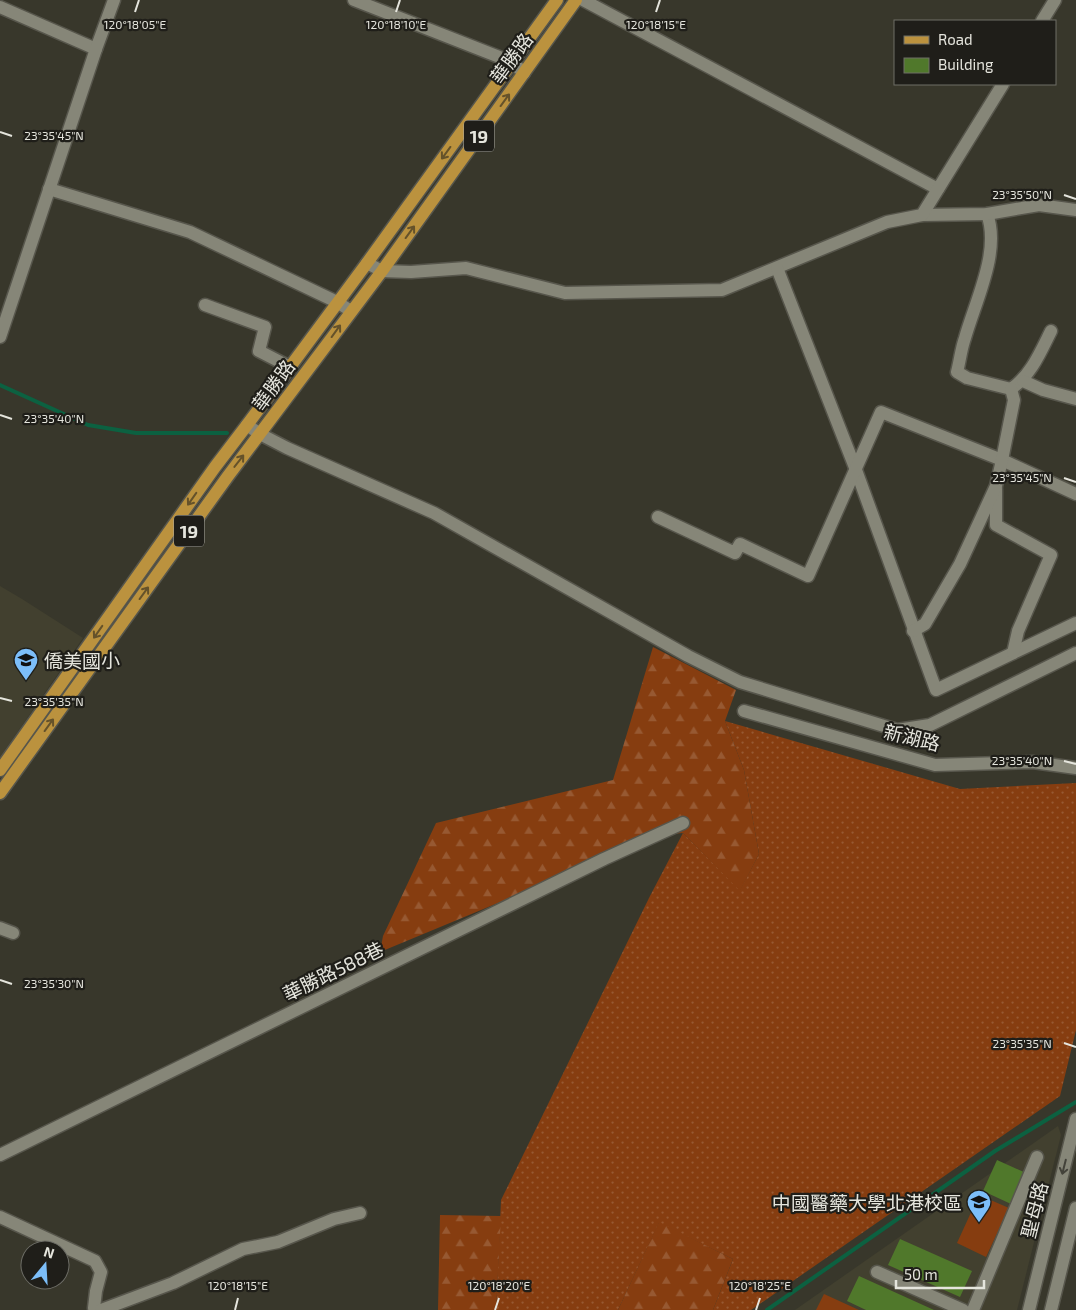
<svg xmlns="http://www.w3.org/2000/svg" width="1076" height="1310" font-family="'Exo 2','Noto Sans TC',sans-serif">
  <defs>
    <pattern id="grass-dots" width="8" height="8" patternUnits="userSpaceOnUse" patternTransform="scale(1.25)"><rect width="8" height="8" fill="#863d10"/><path d="M2 2h.1M6 6h.1" fill="none" stroke="#975932" stroke-width="1.8" stroke-linecap="round"/></pattern>
    <pattern id="forest-firs" width="22" height="20" patternUnits="userSpaceOnUse" patternTransform="scale(1.25)"><rect width="22" height="20" fill="#863d10"/><path d="M5 1l3.5 6h-7zM16 11l3.5 6h-7z" fill="#975932"/></pattern>
  </defs>
  <rect width="100%" height="100%" fill="#38372b"/>
  <g fill="#42402f">
    <path d="M0 586 22 599 83 638 0 757Z"/>
    <path d="M1058 1126 1061 1135 1017 1310H795Z"/>
  </g>
  <path fill="url(#grass-dots)" d="M725 721 960 789 1076 783V1030L1060 1096 751 1310H713L733 1259 659 1223 618 1310H496L501 1200 650 896 683 833 740 890 759 854 744 770Z"/>
  <g fill="url(#forest-firs)">
    <path d="M653 647 736 690 725 721 744 770 759 854 740 891 683 833 662 835 380 952 383 936 436 823 613 780Z"/>
    <path d="M440 1215 501 1216 496 1310H438Z"/>
    <path d="M659 1222 733 1259 713 1310H618Z"/>
  </g>
  <g fill="#863d10">
    <path d="M979 1195 1009 1208 986 1257 957 1243Z"/>
    <path d="M824 1294 859 1310H816Z"/>
  </g>
  <g fill="none" stroke-linecap="round" stroke-linejoin="round">
    <g stroke="#0c6141" stroke-width="4">
      <path d="M0 385 88 425 136 433H227"/>
      <path d="M767 1310 995 1151 1076 1102"/>
    </g>
  </g>
  <g fill="#50782b">
    <path d="M997 1160 1026 1173 1011 1204 983 1191Z"/>
    <path d="M900 1239 972 1271 960 1297 888 1265Z"/>
    <path d="M859 1276 934 1310H866L847 1301Z"/>
  </g>
  <g fill="none" stroke-linecap="round" stroke-linejoin="round">
    <defs>
      <g id="minor">
        <path d="M354 0 512 62 524 73"/>
        <path d="M583 0 938 189"/>
        <path d="M0 7 96 49"/>
        <path d="M1042 21 1055 0"/>
        <path d="M49 189 190 232 337 302 351 311"/>
        <path d="M987 214C1001 251 975 302 965 338 961 349 960 361 957 372L967 378 1011 389C1031 375 1040 353 1051 331"/>
        <path d="M922 215 987 214 1039 205 1076 210"/>
        <path d="M367 263 382 271 411 272 466 268 565 293 722 290 887 222 922 215 1003 84"/>
        <path d="M777 268 856 470 936 690 1076 623"/>
        <path d="M205 305 265 327 259 351 290 367"/>
        <path d="M0 337 96 49 114 0"/>
        <path d="M1023 381 1043 390 1076 399"/>
        <path d="M247 425 260 434 287 448 434 513 688 656 740 682 897 730 930 725 1076 653"/>
        <path d="M996 489V525L1051 555 1018 631 1013 653"/>
        <path d="M658 517 735 553 740 544 808 576 881 412 1002 460 1076 494"/>
        <path d="M913 631 925 624 960 564 996 486 1002 460 1014 400 1011 389"/>
        <path d="M744 711 935 765 1033 762 1076 768"/>
        <path d="M0 928 13 933"/>
        <path d="M0 1155 604 859 683 823"/>
        <path d="M0 1217 95 1261 101 1272 96 1291 94 1308 96 1310"/>
        <path d="M877 1272 963 1310"/>
        <path d="M101 1310 173 1283 243 1249 278 1242 334 1219 360 1213"/>
        <path d="M973 1310 1037 1157"/>
        <path d="M1029 1310 1076 1119"/>
        <path d="M1051 1310 1076 1208"/>
      </g>
      <g id="major">
        <path d="M0 770 215 467 247 425 367 263 557 0"/>
        <path d="M0 793 228 476 382 271 576 0"/>
      </g>
    </defs>
    <use href="#minor" stroke="#57564c" stroke-width="15"/>
    <use href="#major" stroke="#57564c" stroke-width="15"/>
    <use href="#minor" stroke="#868678" stroke-width="12"/>
    <use href="#major" stroke="#bb923e" stroke-width="12"/>
  </g>
  <defs><path id="oneway-shaft" d="M-6 0H5M1.5-3L5.5 0L1.5 3" fill="none" stroke-width="1.6" stroke-linecap="round" stroke-linejoin="round" transform="scale(1.25)"/></defs>
  <g stroke="#65522a">
    <use href="#oneway-shaft" transform="translate(505 100) rotate(-54)"/>
    <use href="#oneway-shaft" transform="translate(446 153) rotate(126)"/>
    <use href="#oneway-shaft" transform="translate(410 232) rotate(-54)"/>
    <use href="#oneway-shaft" transform="translate(336 331) rotate(-54)"/>
    <use href="#oneway-shaft" transform="translate(239 461) rotate(-52)"/>
    <use href="#oneway-shaft" transform="translate(192 499) rotate(125)"/>
    <use href="#oneway-shaft" transform="translate(144 593) rotate(-54)"/>
    <use href="#oneway-shaft" transform="translate(98 632) rotate(125)"/>
    <use href="#oneway-shaft" transform="translate(49 725) rotate(-54)"/>
  </g>
  <use stroke="#43423a" href="#oneway-shaft" transform="translate(1064 1167) rotate(104)"/>
  <path fill="none" stroke="#e5e5dd" stroke-width="2" d="M135 12 139 0M396 12 400 0M656 12 660 0M0 132 12 136M1064 195 1076 199M0 415 12 419M1064 478 1076 482M0 698 12 701M1064 761 1076 764M0 980 12 984M1064 1043 1076 1047M235 1310 238 1298M495 1310 499 1298M756 1310 760 1298"/>
  <defs>
    <symbol id="school-pin" viewBox="-11 -11 22 30"><path d="M0 17L-7.5 6A9.5 9.5 0 1 1 7.5 6Z" fill="#7cbef9" stroke="#1f1e19"/><path d="M0-5L7-2L0 1L-7-2ZM-4 1L0 2.5L4 1V4Q0 6-4 4Z" fill="#111"/></symbol>
    <symbol id="university-pin" viewBox="-11 -11 22 30"><path d="M0 17L-7.5 6A9.5 9.5 0 1 1 7.5 6Z" fill="#7cbef9" stroke="#1f1e19"/><path d="M0-5L7-2L0 1L-7-2ZM-4 1L0 2.5L4 1V4Q0 6-4 4Z" fill="#111"/></symbol>
  </defs>
  <g fill-rule="evenodd">
    <use href="#school-pin" x="12" y="646" width="28" height="38"/>
    <use href="#university-pin" x="965" y="1188" width="28" height="38"/>
  </g>
  <g text-anchor="middle" dominant-baseline="central" stroke-width="4.5" stroke-linejoin="round" paint-order="stroke">
    <g fill="#1f1e19" stroke="#aaa9a2" stroke-width="1">
      <rect x="464" y="120.5" width="30" height="31" rx="4"/>
      <rect x="174" y="515.5" width="30" height="31" rx="4"/>
    </g>
    <g font-size="18" font-weight="bold" fill="#e5e5dd">
      <text x="479" y="136">19</text>
      <text x="189" y="531">19</text>
    </g>
    <g font-size="19" fill="#e5e5dd" stroke="#1f1e19">
      <text transform="translate(511 58) rotate(-54)">華勝路</text>
      <text transform="translate(273 385) rotate(-54)">華勝路</text>
      <text transform="translate(912 737) rotate(14)">新湖路</text>
      <text transform="translate(333 971) rotate(-26)">華勝路588巷</text>
      <text transform="translate(1034 1210) rotate(-76)">聖母路</text>
    </g>
    <g font-size="19" fill="#e5e5dd" stroke="#1f1e19" text-anchor="start">
      <text x="44" y="660">僑美國小</text>
      <text x="962" y="1202" text-anchor="end">中國醫藥大學北港校區</text>
    </g>
  </g>
  <g font-size="12" text-anchor="middle" fill="#e5e5dd" stroke="#1f1e19" stroke-width="4.5" stroke-linejoin="round" paint-order="stroke">
    <text x="135" y="29">120°18'05"E</text>
    <text x="396" y="29">120°18'10"E</text>
    <text x="656" y="29">120°18'15"E</text>
    <text x="54" y="140">23°35'45"N</text>
    <text x="1022" y="199">23°35'50"N</text>
    <text x="54" y="423">23°35'40"N</text>
    <text x="1022" y="482">23°35'45"N</text>
    <text x="54" y="706">23°35'35"N</text>
    <text x="1022" y="765">23°35'40"N</text>
    <text x="54" y="988">23°35'30"N</text>
    <text x="1022" y="1048">23°35'35"N</text>
    <text x="238" y="1290">120°18'15"E</text>
    <text x="499" y="1290">120°18'20"E</text>
    <text x="760" y="1290">120°18'25"E</text>
  </g>
  <rect x="894" y="20" width="162" height="65" fill="#1f1e19" stroke="#6e6e67"/>
  <rect x="904" y="36" width="25" height="8" fill="#bb923e" stroke="#6e6e67"/>
  <text x="938" y="45" font-size="15" fill="#e5e5dd">Road</text>
  <rect x="904" y="58" width="25" height="15" fill="#50782b" stroke="#6e6e67"/>
  <text x="938" y="70" font-size="15" fill="#e5e5dd">Building</text>
  <g transform="translate(45 1265) rotate(18)"><circle r="24" fill="#1f1e19" stroke="#6e6e67"/>
  <path d="M0-4L9 19L0 12L-9 19Z" fill="#7cbef9"/>
  <text y="-8" font-size="14" font-weight="bold" text-anchor="middle" fill="#e5e5dd">N</text>
  </g>
  <path d="M896 1280v8h88v-8" fill="none" stroke="#e5e5dd" stroke-width="2.5"/>
  <text x="904" y="1280" font-size="15" fill="#e5e5dd" stroke="#1f1e19" stroke-width="4" paint-order="stroke">50 m</text>
</svg>
